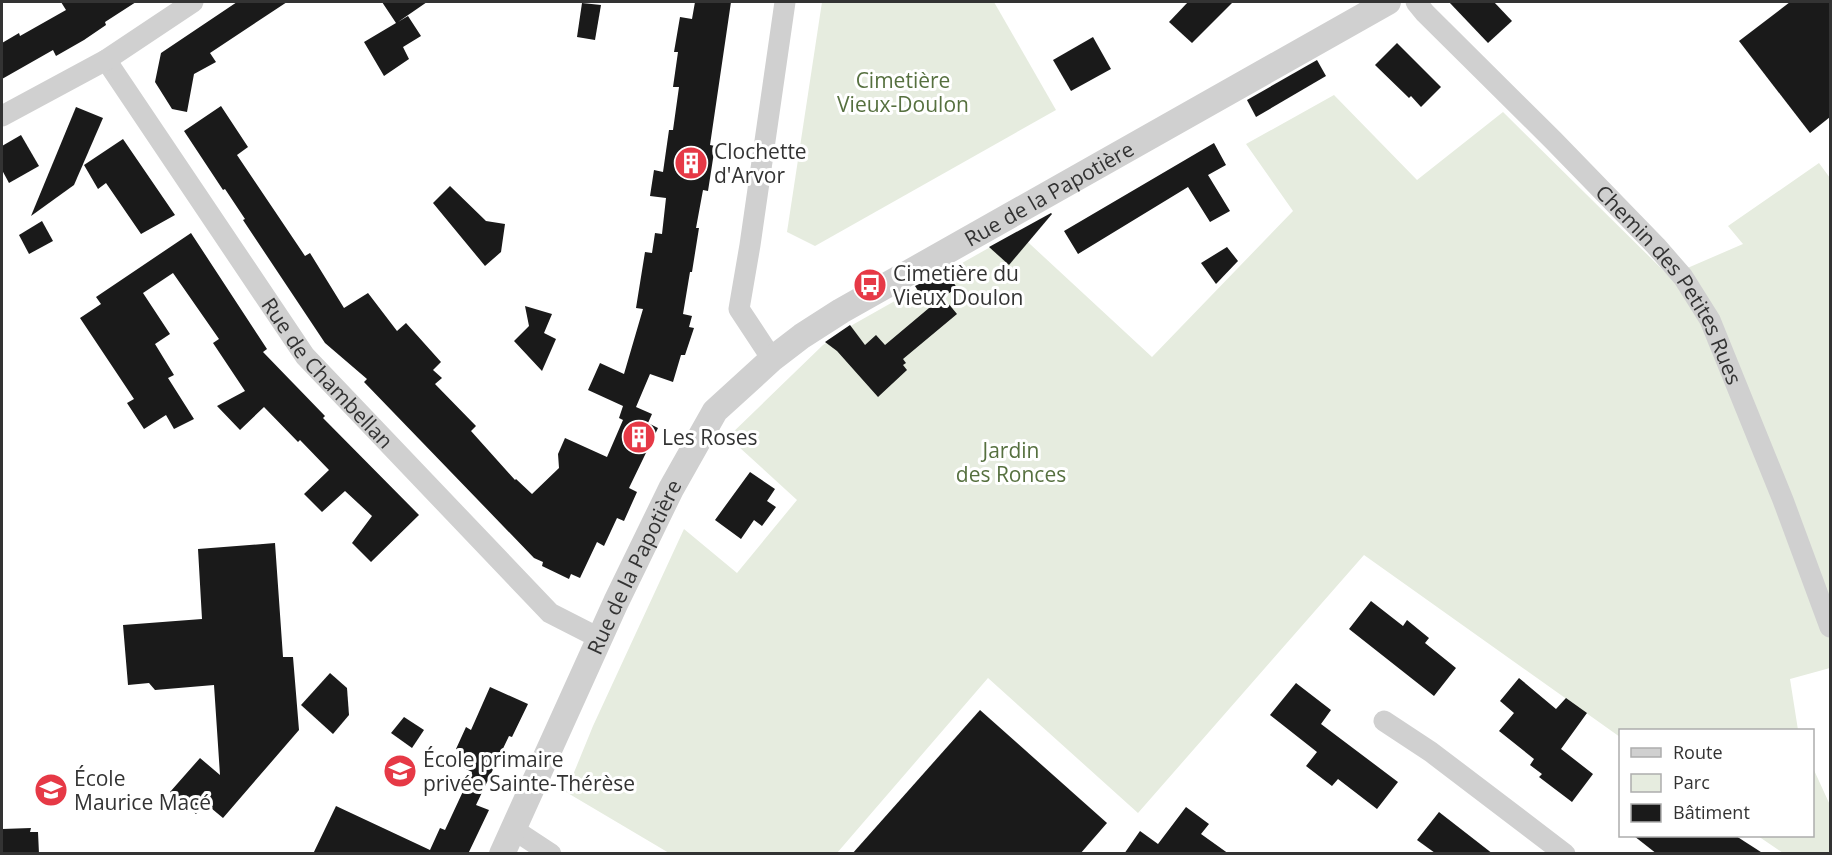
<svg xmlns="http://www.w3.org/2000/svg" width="1832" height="855" font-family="'Open Sans',sans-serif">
  <rect width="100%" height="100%" fill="#fff"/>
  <g fill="#e6ecdf">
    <path d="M822 2H994L1056 110 815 246 787 232Z"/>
    <path d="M1334 95 1417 180 1503 112 1669 276 1743 244 1728 226 1819 163 1830 178V668L1790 679 1798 730H1620V737L1364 555 1138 813 988 678 837 853H669L566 792 593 726 684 529 737 573 797 500 728 437 823 345 854 324 1017 232 1152 357 1293 211 1246 144Z"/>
    <path d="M1813 768 1830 805V853H1783L1758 836H1812Z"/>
  </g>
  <g fill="#1a1a1a">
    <path d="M61 2H136L105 22 106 25 84 40 56 56 53 50 2 79V43L19 33 20 36 66 10Z"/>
    <path d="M237 2H287L210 53 216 62 194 74 187 112 172 109 155 82 161 53Z"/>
    <path d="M382 2H427L398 22 408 16 421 36 403 47 409 59 384 76 364 42 396 23Z"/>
    <path d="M695 2H731L710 145 715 146 708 191 703 190 696 228H699L692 272H690L683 314 692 316 689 327 694 328 685 355H681L673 382 650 374 636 407 652 414 648 423 658 428 629 488 637 492 624 521 617 518 604 546 597 542 580 578 571 574 569 579 542 566 543 562 534 558 364 382 367 379 325 343 243 220 245 219 225 189 223 190 184 131 221 106 248 147 237 155 305 256 310 253 344 308 368 293 397 331 406 323 441 362 433 370 442 378 435 384 476 426 471 431 515 480 516 479 532 494 559 468 558 454 565 438 607 457 623 420 619 418 623 406 588 390 600 363 624 374 643 309 636 308 645 252 652 253 655 233 662 234 666 198 650 196 654 170 663 172 669 130H673L679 87H673L678 52H674L680 17 692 19Z"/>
    <path d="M1188 2H1233L1192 43 1169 22Z"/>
    <path d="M1449 2H1494L1512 21 1488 43Z"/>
    <path d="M1790 2H1830V117L1810 133 1739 41Z"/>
    <path d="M582 3 601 5 595 40 577 37Z"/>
    <path d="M1093 37 1111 69 1071 91 1053 60Z"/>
    <path d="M1397 43 1441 87 1421 107 1411 96 1409 98 1375 65Z"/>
    <path d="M1317 60 1326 76 1256 117 1247 100Z"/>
    <path d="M76 107 103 118 74 185 31 216Z"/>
    <path d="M21 135 39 166 9 183 2 170V146Z"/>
    <path d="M123 139 175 215 141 234 106 183 98 189 84 165Z"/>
    <path d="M1214 143 1226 165 1208 175 1230 211 1210 222 1188 187 1078 254 1064 231Z"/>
    <path d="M450 186 486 221 505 224 501 252 485 266 433 203Z"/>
    <path d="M1051 213 1052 214 1009 265 989 247Z"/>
    <path d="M42 221 53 241 29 254 19 235Z"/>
    <path d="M191 233 267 349 263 352 325 416 323 418 419 515 371 562 352 543 372 516 345 491 322 512 304 494 329 470 300 440 298 442 264 407 240 430 217 406 245 391 213 343 219 339 173 273 143 293 170 334 155 344 174 375 168 378 194 419 174 429 166 415 144 429 127 403 134 399 80 318 101 304 96 297Z"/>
    <path d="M1227 247 1238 261 1216 284 1201 263Z"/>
    <path d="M946 271 957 288 943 297 957 314 903 359 906 363 903 365 907 370 878 397 837 351 825 342 850 325 865 345 876 335 885 345 929 308 915 286Z"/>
    <path d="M525 306 552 314 544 333 556 339 542 371 514 341 529 326Z"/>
    <path d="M750 472 775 489 767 501 776 507 762 526 754 520 741 539 715 520Z"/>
    <path d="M275 543 283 657H293L299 730 223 818 205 803 196 814 170 792 200 758 220 775 214 685 155 690 149 683 128 685 123 625 202 619 198 549Z"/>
    <path d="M1371 601 1403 626 1407 620 1429 638 1425 643 1456 668 1434 696 1349 629Z"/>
    <path d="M330 673 347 688 349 715 333 734 301 705Z"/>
    <path d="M1519 678 1556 709 1566 698 1587 713 1561 749 1593 774 1572 802 1539 777 1542 774 1530 765 1534 759 1499 731 1514 713 1500 701Z"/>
    <path d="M1296 683 1331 710 1321 724 1398 782 1377 809 1338 779 1332 786 1306 766 1317 752 1270 715Z"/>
    <path d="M490 687 528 704 512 737 509 736 476 805 489 810 468 854H313L336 806 430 850 440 828 445 830 472 772 458 765 464 753 456 749 466 727 471 730Z"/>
    <path d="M980 710 1107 823 1080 854H852Z"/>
    <path d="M404 717 424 730 412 748 391 733Z"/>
    <path d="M1186 807 1209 824 1201 834 1229 854H1124L1140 831 1158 844Z"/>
    <path d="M1439 812 1493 854 1435 853 1417 840Z"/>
    <path d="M31 828 30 832H38L39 854H2V829Z"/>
    <path d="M1634 836H1736L1764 854H1657Z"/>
  </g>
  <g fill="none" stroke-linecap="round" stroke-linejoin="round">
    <g stroke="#d0d0d0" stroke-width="21">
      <path id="s1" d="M1416 2 1425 13 1553 140 1656 246 1683 277 1710 320 1783 500 1830 627"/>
      <path id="s2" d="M106 60 305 356 550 613 599 638"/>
      <path d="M2 116 106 60 193 2"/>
      <path d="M772 359 739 309 750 245 785 2"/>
      <path d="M1384 721 1431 752 1565 854"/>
      <path d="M513 829 551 854"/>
    </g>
    <path stroke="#d0d0d0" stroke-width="26" id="s3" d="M502 854 616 602 671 489 715 411 772 359 802 336 841 311 1388 2"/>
  </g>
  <defs>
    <symbol id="building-disc" viewBox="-11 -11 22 22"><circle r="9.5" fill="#e63946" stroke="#fff"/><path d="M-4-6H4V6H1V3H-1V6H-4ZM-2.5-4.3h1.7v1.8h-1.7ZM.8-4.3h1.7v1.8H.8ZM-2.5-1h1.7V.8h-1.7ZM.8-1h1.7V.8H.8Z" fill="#fff"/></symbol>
    <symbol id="bus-disc" viewBox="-11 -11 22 22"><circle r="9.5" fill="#e63946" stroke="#fff"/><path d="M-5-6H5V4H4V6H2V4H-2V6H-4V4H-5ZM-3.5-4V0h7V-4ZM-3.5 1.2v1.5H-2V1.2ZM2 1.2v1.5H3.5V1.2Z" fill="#fff"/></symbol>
    <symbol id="school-disc" viewBox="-11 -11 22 22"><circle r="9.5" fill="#e63946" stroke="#fff"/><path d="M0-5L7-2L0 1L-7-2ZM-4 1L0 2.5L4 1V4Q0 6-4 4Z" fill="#fff"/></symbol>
  </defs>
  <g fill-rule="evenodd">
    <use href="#building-disc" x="672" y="144" width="38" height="38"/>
    <use href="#bus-disc" x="851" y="266" width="38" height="38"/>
    <use href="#building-disc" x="620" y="418" width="38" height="38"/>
    <use href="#school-disc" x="381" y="752" width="38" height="38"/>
    <use href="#school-disc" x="32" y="771" width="38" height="38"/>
  </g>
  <g text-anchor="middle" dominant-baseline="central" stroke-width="6" stroke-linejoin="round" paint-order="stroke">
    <g font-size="21" fill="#56703f" stroke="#fff">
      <text x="903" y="80">Cimetière<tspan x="903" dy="24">Vieux-Doulon</tspan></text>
      <text x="1011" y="450">Jardin<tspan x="1011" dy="24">des Ronces</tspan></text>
    </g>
    <g font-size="21" fill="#333" stroke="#fff" text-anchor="start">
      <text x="714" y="151">Clochette<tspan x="714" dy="24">d'Arvor</tspan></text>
      <text x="893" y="273">Cimetière du<tspan x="893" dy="24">Vieux Doulon</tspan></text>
      <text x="662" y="437">Les Roses</text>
      <text x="423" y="759">École primaire<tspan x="423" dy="24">privée Sainte-Thérèse</tspan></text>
      <text x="74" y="778">École<tspan x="74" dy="24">Maurice Macé</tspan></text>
    </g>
    <g font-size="21" fill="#333" stroke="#fff">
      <text stroke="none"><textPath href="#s3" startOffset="892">Rue de la Papotière</textPath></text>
      <text stroke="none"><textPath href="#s1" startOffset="382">Chemin des Petites Rues</textPath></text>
      <text stroke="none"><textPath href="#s2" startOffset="384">Rue de Chambellan</textPath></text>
      <text stroke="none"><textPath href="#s3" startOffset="316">Rue de la Papotière</textPath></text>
    </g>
  </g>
  <rect width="1832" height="855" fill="none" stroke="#333333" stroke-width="6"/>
  <rect x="1619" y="729" width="195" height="108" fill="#ffffff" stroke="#adadad" stroke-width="1.5"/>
  <rect x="1631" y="748" width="30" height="9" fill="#d0d0d0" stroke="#adadad" stroke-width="1.5"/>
  <text x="1673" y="759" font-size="18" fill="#333333">Route</text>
  <rect x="1631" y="774" width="30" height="18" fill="#e6ecdf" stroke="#adadad" stroke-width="1.5"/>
  <text x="1673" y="789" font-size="18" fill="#333333">Parc</text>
  <rect x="1631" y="804" width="30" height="18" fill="#1a1a1a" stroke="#adadad" stroke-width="1.5"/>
  <text x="1673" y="819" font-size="18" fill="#333333">Bâtiment</text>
</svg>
